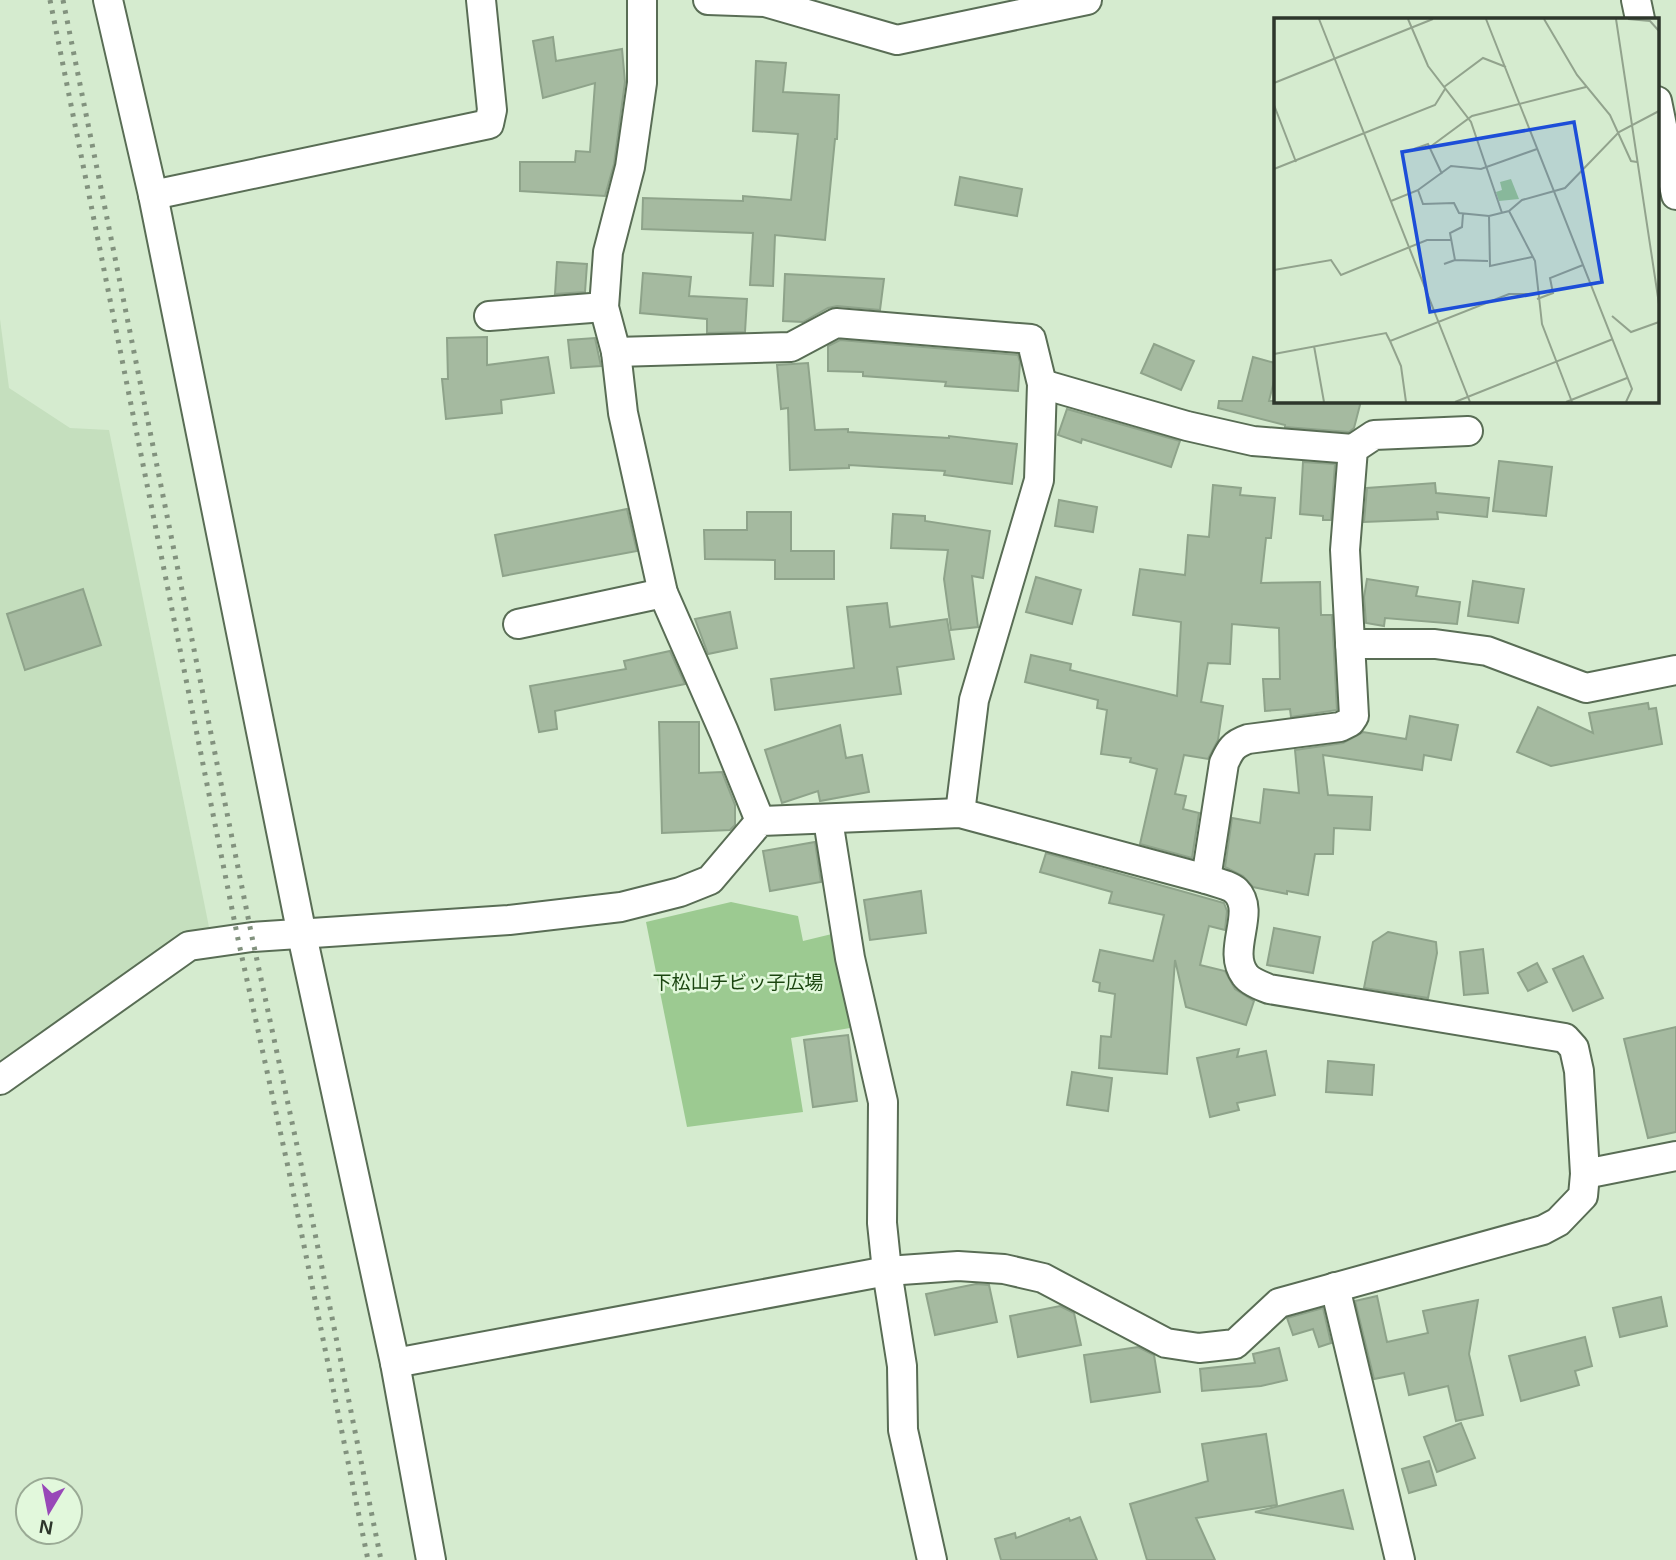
<svg xmlns="http://www.w3.org/2000/svg" width="1676" height="1560" font-family="Helvetica,'Noto Sans JP',sans-serif">
  <rect width="100%" height="100%" fill="#d5ebcf"/>
  <path fill="#c5dfbe" d="M0 319 9 388 70 428 109 430 209 927 0 1073Z"/>
  <path fill="#9cca91" d="M731 902 798 916 803 941 836 933 856 1027 791 1038 803 1112 687 1127 646 922Z"/>
  <g fill="#a5baa0" stroke="#8ea38a" stroke-width="2">
    <path d="M553 37 556 61 622 49 625 82 614 164 605 196 520 191V162H575L576 151 590 152 595 83 543 98 533 41Z"/>
    <path d="M756 61 786 63 783 92 839 95 837 139H835L825 240 775 235 773 286 750 285 753 233 642 229 643 198 743 201V196L791 200 798 134 753 131Z"/>
    <path d="M960 177 1022 189 1017 216 955 205Z"/>
    <path d="M557 262 587 264 585 292 555 294Z"/>
    <path d="M643 273 691 277 689 296 747 299 745 332 707 333V319L640 313Z"/>
    <path d="M785 274 884 279 880 310 837 306 828 308 803 322 783 321Z"/>
    <path d="M487 337V365L548 357 554 393 501 400 502 413 446 419 442 379H448L447 338Z"/>
    <path d="M595 338 601 366 571 368 568 340Z"/>
    <path d="M840 340 1018 355 1020 362 1018 391 945 386 946 382 863 376V372L828 371V346Z"/>
    <path d="M1154 344 1194 361 1181 390 1141 373Z"/>
    <path d="M1253 357 1275 363V377L1269 401H1361L1354 428 1349 432 1285 427V425L1218 408 1219 401H1242Z"/>
    <path d="M808 363 815 430 848 429V432L949 438V436L1017 444 1012 484 944 475 945 471 849 465V468L790 470 788 408 781 409 777 365Z"/>
    <path d="M1067 409 1180 441 1171 467 1082 439 1081 443 1058 435Z"/>
    <path d="M1499 461 1552 467 1546 516 1493 511Z"/>
    <path d="M1303 462 1335 464 1331 520H1323V516L1300 514Z"/>
    <path d="M1435 483 1436 493 1489 498 1487 517 1437 512 1438 519 1364 522 1367 488Z"/>
    <path d="M1213 485 1241 488 1240 495 1275 498 1271 538H1266L1261 583 1320 582 1321 615H1332L1337 710 1291 717 1290 709 1265 711 1263 679H1280L1279 628 1232 624 1230 664 1208 663 1201 702 1223 706 1218 740 1208 759 1184 755 1175 794 1186 796 1183 809 1199 813 1192 858 1140 844 1157 769 1130 762 1131 758 1101 754 1107 710 1097 708 1098 700 1025 682 1031 655 1071 664 1070 670 1177 696 1181 622 1133 615 1140 569 1185 575 1188 535 1209 537Z"/>
    <path d="M1059 500 1097 507 1093 532 1055 526Z"/>
    <path d="M627 509 637 551 503 576 495 535Z"/>
    <path d="M747 512H791V551H834V579H775V560L705 559 704 530H747Z"/>
    <path d="M893 514 925 516V521L990 531 983 578 972 576 978 627 951 630 944 579 948 550 891 548Z"/>
    <path d="M1036 577 1081 590 1072 624 1026 612Z"/>
    <path d="M1367 579 1418 587 1416 596 1460 602 1457 624 1385 618 1384 626 1366 623 1364 597Z"/>
    <path d="M1473 581 1524 589 1518 623 1468 616Z"/>
    <path d="M83 589 101 645 25 670 7 614Z"/>
    <path d="M887 603 890 627 947 619 954 659 897 667 901 694 775 710 771 679 854 668 847 607Z"/>
    <path d="M730 612 737 648 708 654 695 619Z"/>
    <path d="M670 651 685 684 555 711 557 729 539 732 530 686 626 669 624 661Z"/>
    <path d="M1648 703 1649 709 1656 708 1662 744 1551 766 1517 752 1538 707 1593 733 1589 713Z"/>
    <path d="M1410 716 1458 725 1451 760 1424 755 1422 770 1323 755 1328 795 1372 797 1370 830 1334 828 1333 854H1315L1308 895 1287 891V894L1253 887 1243 876 1225 867 1232 818 1260 823 1264 789 1299 793 1295 750 1343 743 1363 732 1406 739Z"/>
    <path d="M659 722H699V773L722 772 735 805V825L730 830 662 833Z"/>
    <path d="M840 725 846 758 862 755 869 792 820 801 818 791 782 803 765 750Z"/>
    <path d="M815 842 821 882 770 891 763 851Z"/>
    <path d="M1046 853 1224 903 1227 911 1225 930 1209 926 1200 965 1225 971 1235 989 1254 1001 1246 1025 1186 1007 1175 960 1167 1074 1099 1068 1101 1036 1111 1037 1115 994 1099 991 1100 983 1093 981 1100 950 1153 961 1164 915 1109 903 1112 892 1040 872Z"/>
    <path d="M921 891 926 933 870 940 864 900Z"/>
    <path d="M1274 928 1320 937 1313 973 1267 965Z"/>
    <path d="M1388 932 1436 942 1437 953 1428 998 1364 988 1373 942Z"/>
    <path d="M1483 949 1488 993 1464 995 1460 952Z"/>
    <path d="M1583 956 1603 998 1573 1011 1553 969Z"/>
    <path d="M1537 963 1547 982 1528 991 1518 973Z"/>
    <path d="M1676 1027V1132L1648 1138 1624 1039Z"/>
    <path d="M848 1035 857 1101 813 1107 804 1040Z"/>
    <path d="M1239 1049 1237 1057 1266 1051 1275 1095 1237 1103 1239 1110 1210 1117 1197 1058Z"/>
    <path d="M1328 1061 1374 1065 1372 1095 1326 1092Z"/>
    <path d="M1072 1072 1112 1078 1108 1111 1067 1105Z"/>
    <path d="M976 1284 989 1285 997 1322 935 1335 926 1294Z"/>
    <path d="M1377 1296 1387 1342 1428 1333 1423 1311 1478 1300 1469 1354 1483 1415 1456 1421 1448 1386 1409 1395 1404 1373 1374 1379 1355 1301Z"/>
    <path d="M1661 1297 1667 1326 1620 1337 1613 1308Z"/>
    <path d="M1060 1306 1074 1313 1081 1345 1018 1357 1010 1316Z"/>
    <path d="M1323 1308 1331 1343 1319 1347 1313 1329 1293 1335 1287 1318Z"/>
    <path d="M1585 1337 1592 1366 1575 1371 1579 1385 1521 1401 1509 1356Z"/>
    <path d="M1138 1347 1154 1355 1160 1392 1091 1402 1084 1355Z"/>
    <path d="M1279 1348 1287 1380 1261 1386 1202 1391 1200 1369 1255 1363 1253 1354Z"/>
    <path d="M1461 1423 1475 1458 1437 1472 1424 1437Z"/>
    <path d="M1266 1434 1277 1505 1196 1518 1215 1560H1147L1130 1504 1208 1481 1202 1444Z"/>
    <path d="M1429 1461 1436 1485 1409 1493 1402 1469Z"/>
    <path d="M1343 1490 1353 1529 1255 1512Z"/>
    <path d="M1080 1517 1097 1560H1001L995 1539 1015 1533 1016 1538 1069 1518 1070 1521Z"/>
  </g>
  <g fill="none" stroke-linecap="round" stroke-linejoin="round">
    <defs>
      <g id="minor">
        <path d="M108 0 153 195 302 935 395 1363 431 1560"/>
        <path d="M642 0V83L630 167 608 252 604 307 616 352 623 413 663 593 724 732 760 821"/>
        <path d="M708 0 765 2 897 40 1087 0"/>
        <path d="M1636 0 1640 19"/>
        <path d="M1657 101 1676 195"/>
        <path d="M153 195 489 124 492 110 481 0"/>
        <path d="M489 316 604 307"/>
        <path d="M616 352 791 347 836 323 1031 339 1042 384 1039 480 974 700 960 813"/>
        <path d="M1042 384 1187 426 1253 441 1353 449"/>
        <path d="M518 624 663 593"/>
        <path d="M1350 644H1435L1487 651 1586 688 1676 670"/>
        <path d="M828 820 850 958 883 1102 882 1223 887 1271 902 1366 903 1430 932 1560"/>
        <path d="M1206 879 1224 763C1230 750 1233 744 1248 739L1340 727 1350 722 1354 716 1345 550 1353 449 1374 435 1468 431"/>
        <path d="M0 1080 189 946 252 937 509 920 621 907 680 892 710 880 760 821 960 813 1206 879C1214 882 1230 885 1236 891 1257 912 1226 950 1245 975 1250 982 1262 986 1269 989L1565 1038 1574 1048 1579 1071 1585 1174 1676 1156"/>
        <path d="M1335 1287 1400 1560"/>
        <path d="M395 1363 887 1271 958 1266 1004 1269 1043 1278 1166 1343 1199 1348 1235 1344 1279 1303 1543 1230 1558 1222 1583 1196 1585 1174"/>
      </g>
    </defs>
    <use href="#minor" stroke="#596d55" stroke-width="32"/>
    <use href="#minor" stroke="#fff" stroke-width="28"/>
    <g stroke="#82927e" stroke-width="5" stroke-dasharray="3.5 7" stroke-linecap="butt">
      <path d="M50 0 238 939 288 1167 368 1560"/>
      <path d="M63 0 252 937 301 1164 381 1560"/>
    </g>
  </g>
  <g text-anchor="middle" dominant-baseline="central" stroke-width="5" stroke-linejoin="round" paint-order="stroke">
    <g font-size="19" fill="#1b4510" stroke="#e2f8dc">
      <text x="738" y="982">下松山チビッ子広場</text>
    </g>
  </g>
  <g transform="translate(1274 18)">
    <rect width="385" height="385" fill="#d5ebcf"/>
    <path d="M237 161 245 181 225 183 222 174 228 172 226 164Z" fill="#9cca91"/>
    <path fill="none" stroke="#92a38d" stroke-width="2" d="M45 1 196 384M134 1 154 48 197 104 228 195M212 1 358 371 352 384M270 1 303 57 336 97 357 143 363 144M342 1 385 286M354 1 376 3 385 13M0 65 159 1M170 69 209 40 232 49M0 87 22 144M156 129 198 98 312 69M140 131 154 126 168 156M0 151 161 87 171 71M144 172 177 148 207 151 263 131M117 183 144 172 149 186 180 185 185 195 215 198 235 193 248 182 291 170 345 114 385 93M235 193 261 243 268 306 298 384M215 198 216 248 258 239M181 242 214 243M170 246 181 242 176 215 188 209 189 196M0 252 57 242 67 257 153 222H178M263 281 279 275 276 260 309 247M338 298 357 314 385 304M40 328 50 384M0 336 112 315 116 323M132 384 127 348 116 323 235 276H262M181 384 339 321M292 384 353 360"/>
    <path fill="#1d4ed8" fill-opacity="0.15" stroke="#1d4ed8" stroke-width="3.5" d="M300 104 328 264 156 294 128 134Z"/>
    <rect width="385" height="385" fill="none" stroke="#2d362b" stroke-width="3.5"/>
  </g>
  <g transform="translate(49 1511) rotate(190)"><circle r="33" fill="#e2f8dc" stroke="#9aaa95" stroke-width="2"/>
  <path d="M0-5L12 26L0 18L-12 26Z" fill="#9848b8"/>
  <text y="-10" font-size="19" font-weight="bold" text-anchor="middle" fill="#2d362b">N</text>
  </g>
</svg>
